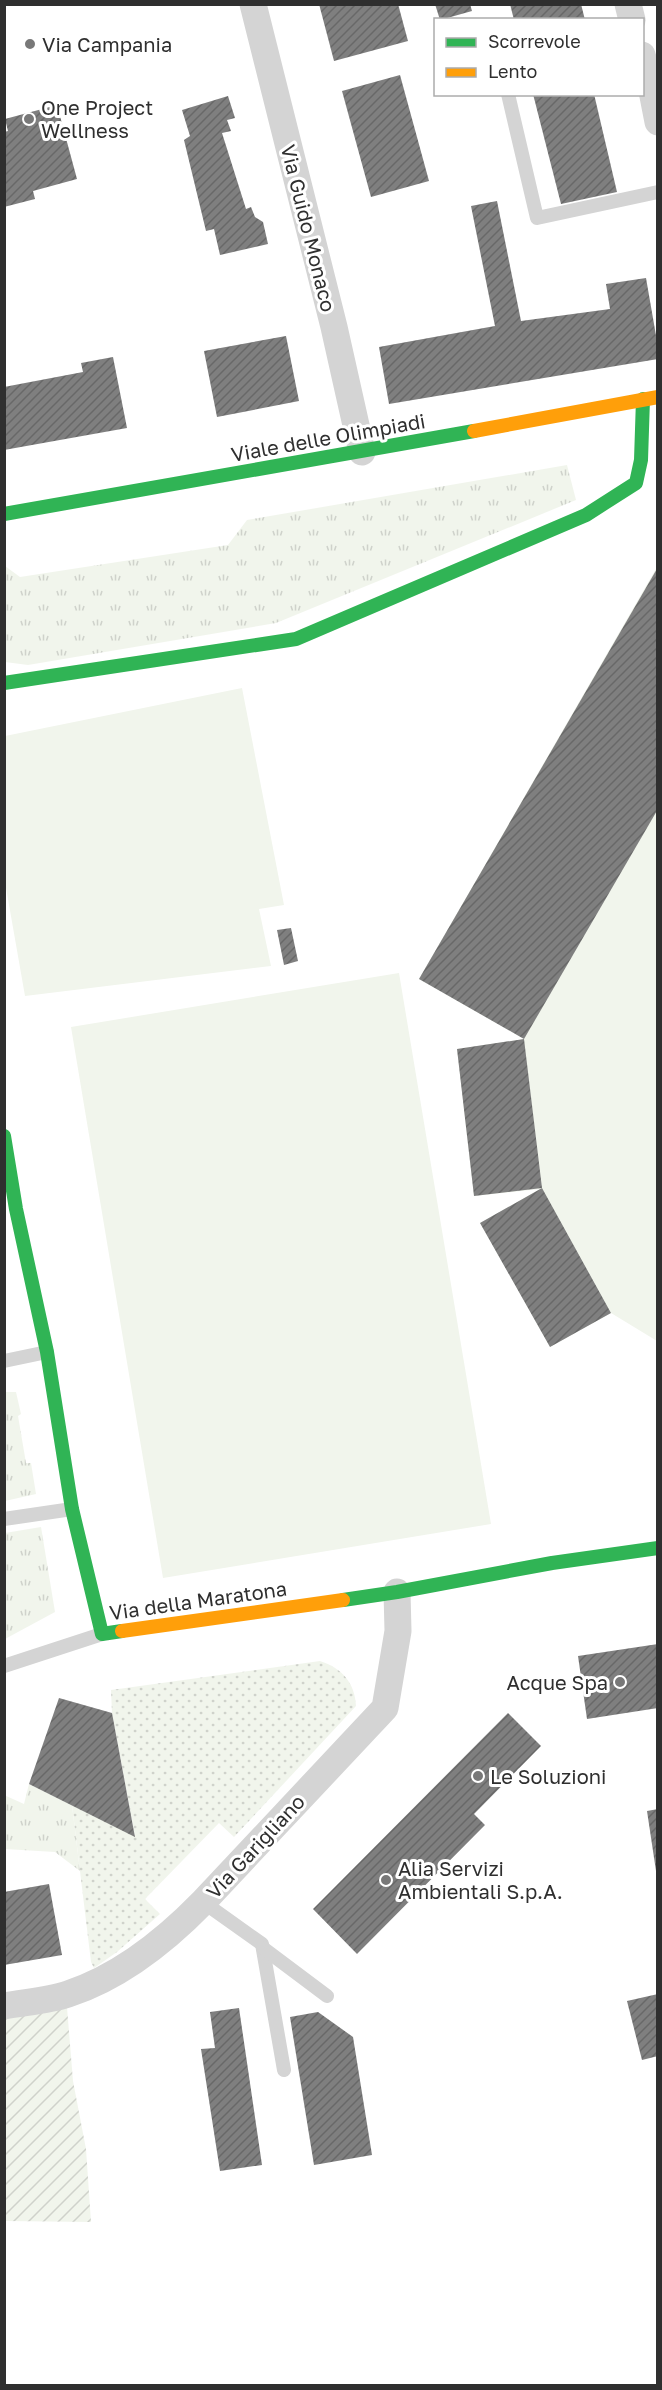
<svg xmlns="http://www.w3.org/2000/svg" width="662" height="2390" font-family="'Golos Text',sans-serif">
  <defs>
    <pattern id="grass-tufts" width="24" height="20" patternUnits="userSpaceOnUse" patternTransform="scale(1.5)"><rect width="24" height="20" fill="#f1f5ec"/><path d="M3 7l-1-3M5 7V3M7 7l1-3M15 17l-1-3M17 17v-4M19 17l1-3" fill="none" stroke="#cfd2cb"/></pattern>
    <pattern id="park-dots" width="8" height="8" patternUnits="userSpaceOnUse" patternTransform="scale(1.5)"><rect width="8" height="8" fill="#f1f5ec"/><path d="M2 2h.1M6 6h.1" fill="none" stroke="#cfd2cb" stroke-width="1.8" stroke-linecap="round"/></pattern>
    <pattern id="garden-furrows" width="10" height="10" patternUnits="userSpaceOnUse" patternTransform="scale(1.5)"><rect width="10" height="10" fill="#f1f5ec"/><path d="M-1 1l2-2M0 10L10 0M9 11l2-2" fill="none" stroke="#cfd2cb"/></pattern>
    <pattern id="building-hatch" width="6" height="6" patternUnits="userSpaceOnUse" patternTransform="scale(1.5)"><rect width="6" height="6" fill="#7f7f7f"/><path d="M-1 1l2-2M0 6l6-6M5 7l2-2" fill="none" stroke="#686868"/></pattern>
  </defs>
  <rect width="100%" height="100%" fill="#fff"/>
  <g fill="url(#grass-tufts)">
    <path d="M567 465 576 500 276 623 28 665 5 662V566L20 577 228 545 247 520Z"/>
    <path d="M5 1392H16L21 1414 18 1416 26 1463H31L36 1494 5 1501Z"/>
    <path d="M41 1527 55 1612 5 1639V1533Z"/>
    <path d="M29 1784 72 1805 80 1871 55 1852 5 1849 4 1795 24 1804Z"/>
  </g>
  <path fill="url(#park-dots)" d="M320 1661C342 1668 355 1683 356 1706L234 1837 219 1823 145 1899 160 1914 117 1952 94 1968 91 1962 72 1805 135 1836 112 1713 111 1690Z"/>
  <path fill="url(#garden-furrows)" d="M66 1995 73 2081 86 2149 91 2222 5 2221V2006Z"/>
  <g fill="#f1f5ec">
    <path d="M657 567V1341L611 1313 550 1347 480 1223 540 1189 474 1196 457 1049 524 1039 419 979Z"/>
    <path d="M242 688 284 905 259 909 271 966 25 996 5 882V736Z"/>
    <path d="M399 973 491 1524 163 1578 71 1027Z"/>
  </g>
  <g fill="url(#building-hatch)">
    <path d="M319 4H398L408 41 334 61Z"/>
    <path d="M435 4H470L472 11 440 20Z"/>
    <path d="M510 4H581L585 20H514Z"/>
    <path d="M400 75 429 181 371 197 342 91Z"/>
    <path d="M533 94H594L617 192 561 204Z"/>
    <path d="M228 96 235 118 227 120 231 131 222 133 246 209 251 207 255 217 263 222 268 244 220 255 214 229 206 231 184 140 190 136 182 110Z"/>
    <path d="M57 105 77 179 33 191 35 199 4 207V132L8 131 5 119Z"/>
    <path d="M497 201 521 321 610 309 606 284 646 278 658 347V359L389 404 379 347 495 326 471 206Z"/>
    <path d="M286 336 299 401 217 417 204 351Z"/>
    <path d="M113 357 127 428 4 450V387L83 372 81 363Z"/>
    <path d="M658 567V809L524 1039 419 979Z"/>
    <path d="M291 928 298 961 284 965 277 930Z"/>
    <path d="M524 1039 542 1188 611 1313 550 1347 480 1223 542 1188 474 1196 457 1049Z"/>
    <path d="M658 1644V1708L587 1719 578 1656Z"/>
    <path d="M59 1698 112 1713 135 1837 29 1784Z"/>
    <path d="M508 1713 541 1746 474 1814 485 1825 357 1954 313 1909Z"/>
    <path d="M658 1809V1871H656L647 1811Z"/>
    <path d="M49 1884 62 1955 4 1965V1892Z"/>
    <path d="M658 1994V2056L642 2060 627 2001Z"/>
    <path d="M239 2008 262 2165 220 2171 201 2049 215 2048 210 2012Z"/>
    <path d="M318 2012 353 2037 372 2155 314 2165 290 2017Z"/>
  </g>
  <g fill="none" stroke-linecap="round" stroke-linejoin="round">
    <g stroke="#d4d4d4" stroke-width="14">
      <path d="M508 94 537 218 658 192"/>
      <path d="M4 1361 47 1352"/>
      <path d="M4 1519 72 1509"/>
      <path d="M4 1666 102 1634"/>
      <path d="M203 1902 262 1944 284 2070"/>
      <path d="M263 1948 327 1996"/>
    </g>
    <g stroke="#d4d4d4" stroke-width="27">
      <path d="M253 4 334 327 362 452"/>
      <path d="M628 4 632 20"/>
      <path d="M642 55 651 86 658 122"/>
      <path d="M4 2006C25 2002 48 2001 68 1994 120 1977 165 1941 203 1902L385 1708 398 1631 397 1592"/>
    </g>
    <g stroke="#30b455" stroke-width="14">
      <path d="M4 514 474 431"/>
      <path d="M4 683 296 639 586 515 636 483 641 460 643 399"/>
      <path d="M4 1136 16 1209 47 1352 72 1509 102 1634 122 1631"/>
      <path d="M343 1600 397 1592 552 1563 658 1548"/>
    </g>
    <g stroke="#ff9f0a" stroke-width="14">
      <path d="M474 431 658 397"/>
      <path d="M122 1631 343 1600"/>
    </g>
  </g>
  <g fill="#787878" stroke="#fff" stroke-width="2">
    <circle cx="30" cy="44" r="6"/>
    <circle cx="29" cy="119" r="6"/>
    <circle cx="620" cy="1682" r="6"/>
    <circle cx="478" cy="1776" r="6"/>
    <circle cx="386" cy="1880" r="6"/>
  </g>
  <g text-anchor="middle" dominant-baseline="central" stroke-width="6" stroke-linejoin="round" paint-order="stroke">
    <g font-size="20" fill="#2f2f2f" stroke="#fff" text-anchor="start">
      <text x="42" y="44">Via Campania</text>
      <text x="41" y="107">One Project<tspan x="41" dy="23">Wellness</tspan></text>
      <text x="608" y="1682" text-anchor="end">Acque Spa</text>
      <text x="490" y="1776">Le Soluzioni</text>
      <text x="398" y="1868">Alia Servizi<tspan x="398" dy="23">Ambientali S.p.A.</tspan></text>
    </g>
    <g font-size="20" fill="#2f2f2f" stroke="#fff">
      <text transform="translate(309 228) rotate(76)">Via Guido Monaco</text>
      <text transform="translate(328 437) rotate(-10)">Viale delle Olimpiadi</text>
      <text transform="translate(198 1600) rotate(-8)">Via della Maratona</text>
      <text transform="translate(255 1846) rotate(-47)">Via Garigliano</text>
    </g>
  </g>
  <rect width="662" height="2390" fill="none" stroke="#2f2f2f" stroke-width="12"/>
  <rect x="434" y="18" width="210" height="78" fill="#ffffff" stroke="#acacac" stroke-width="1.5"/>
  <rect x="446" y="38" width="30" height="9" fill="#30b455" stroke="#acacac" stroke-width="1.5"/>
  <text x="488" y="48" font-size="18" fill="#2f2f2f">Scorrevole</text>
  <rect x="446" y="68" width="30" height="9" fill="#ff9f0a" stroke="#acacac" stroke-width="1.5"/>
  <text x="488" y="78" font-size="18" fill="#2f2f2f">Lento</text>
</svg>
